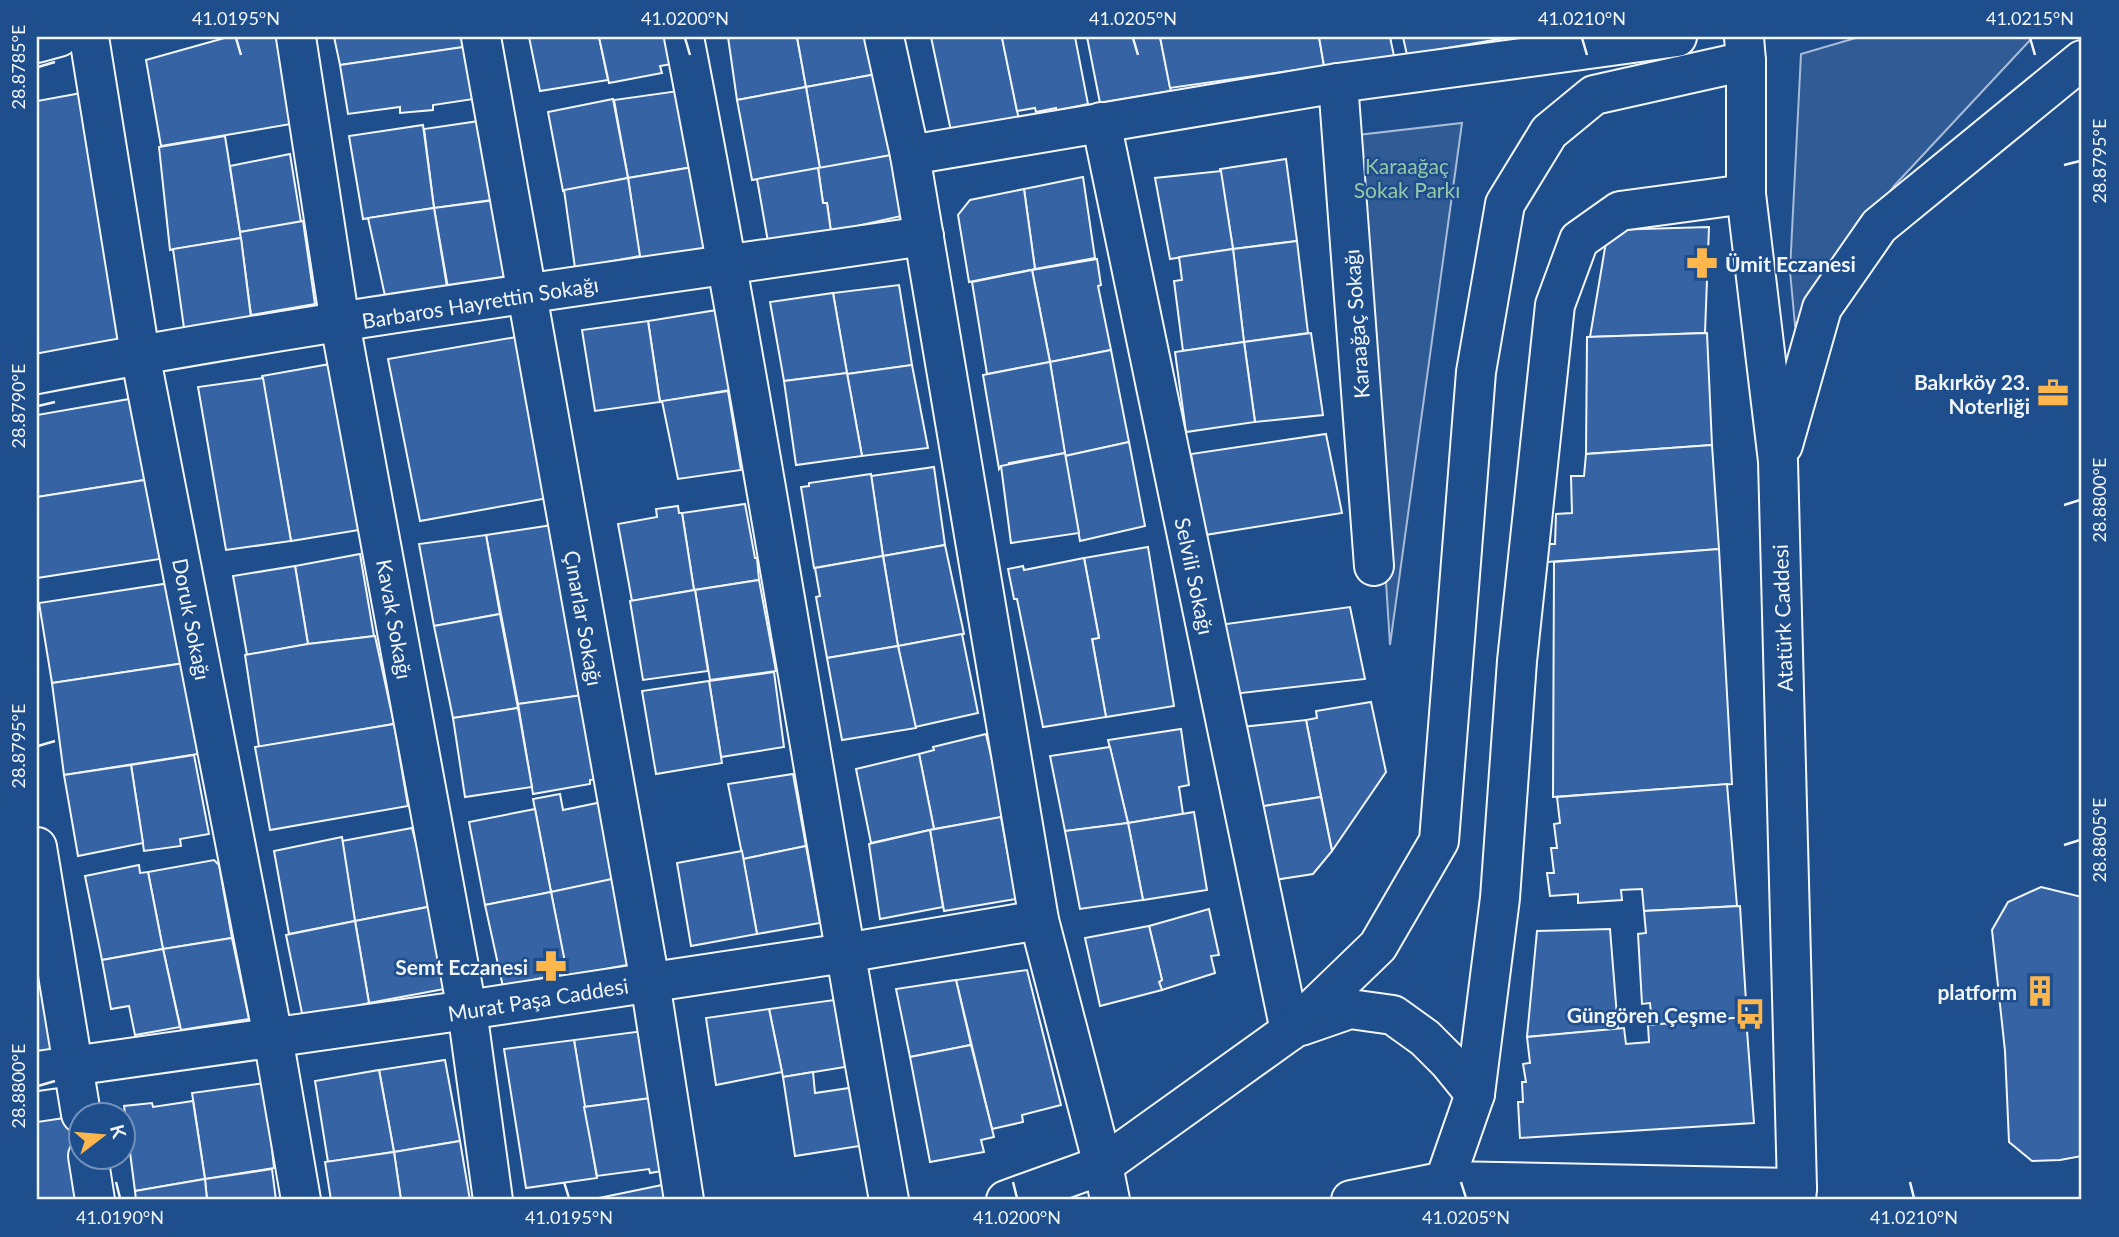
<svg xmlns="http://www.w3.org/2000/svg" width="2119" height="1237" font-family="Lato,sans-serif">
  <rect width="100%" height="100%" fill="#1f4e8c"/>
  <g fill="#305b95" stroke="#a8bbd7" stroke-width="2">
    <path d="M1859 37H2033L1894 186 1795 325 1790 271 1801 54Z"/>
    <path d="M1462 123 1390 645 1358 135Z"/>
  </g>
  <g fill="#3563a3" stroke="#f2f6ff" stroke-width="2">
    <path d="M228 37H276L291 124 161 146 146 60Z"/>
    <path d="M334 37H477L479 45 340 65Z"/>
    <path d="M529 37H599L608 80 540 91Z"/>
    <path d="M599 37H666L672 64 660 66 662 73 609 83Z"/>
    <path d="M728 37H797L806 87 737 100Z"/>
    <path d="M797 37H874L882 73 806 87Z"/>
    <path d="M931 37H1002L1019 120 951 131Z"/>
    <path d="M1007 37H1075L1088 104 1056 111V108L1036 112 1035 108 1017 111 1002 38Z"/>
    <path d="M1087 37H1160L1171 91 1100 103Z"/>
    <path d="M1160 37H1319L1324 66 1170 88Z"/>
    <path d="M1319 37H1390L1394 56 1324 66Z"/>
    <path d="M1403 37H1511L1407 55Z"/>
    <path d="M477 45 487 97 433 105V110L400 113V107L348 114 340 65Z"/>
    <path d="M882 73 897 154 820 169 806 87Z"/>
    <path d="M806 87 820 169 752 180 737 100Z"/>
    <path d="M678 91 693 167 628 178 614 100Z"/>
    <path d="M87 92 127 342 37 356V101Z"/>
    <path d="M613 99 628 178 563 191 548 112Z"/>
    <path d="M486 120 499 199 434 208 424 129Z"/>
    <path d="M423 125 434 208 363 219 349 136Z"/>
    <path d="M225 136 241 238 170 250 159 147Z"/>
    <path d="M290 154 301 222 240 232 230 166Z"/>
    <path d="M897 154 910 214 831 232 827 203H823L818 168Z"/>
    <path d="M1286 159 1297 241 1233 249 1220 169Z"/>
    <path d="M693 167 706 249 640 259 628 178Z"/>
    <path d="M818 168 823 203H827L831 232 768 242 757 179Z"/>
    <path d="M1221 171 1233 249 1170 259 1155 178Z"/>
    <path d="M1083 177 1095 258 1035 269 1024 189Z"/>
    <path d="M628 178 640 256 575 268 564 190Z"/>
    <path d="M1024 189 1035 269 969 282 958 215 970 200Z"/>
    <path d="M503 199 515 280 448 288 434 208Z"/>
    <path d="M434 208 447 287 385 296 368 218Z"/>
    <path d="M303 221 315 304 251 315 240 232Z"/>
    <path d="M1709 227 1705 333 1590 337 1608 230Z"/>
    <path d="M241 238 251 318 184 328 173 249Z"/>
    <path d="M1297 241 1308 333 1244 342 1233 249Z"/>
    <path d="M1233 249 1244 342 1183 351 1174 281 1182 280 1179 257Z"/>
    <path d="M1097 259 1101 285 1098 286 1111 350 1050 362 1032 270Z"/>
    <path d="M1032 270 1050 362 987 374 972 282Z"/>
    <path d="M899 285 912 365 847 374 833 293Z"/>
    <path d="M833 293 847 373 784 381 770 302Z"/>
    <path d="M717 310 730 390 660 402 648 321Z"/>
    <path d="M648 321 660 402 595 411 582 330Z"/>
    <path d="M1311 333 1323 415 1255 422 1244 342Z"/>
    <path d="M1707 333 1712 445 1586 454 1587 337Z"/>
    <path d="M522 336 548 498 420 521 388 359Z"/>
    <path d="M1244 342 1255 422 1186 432 1175 352Z"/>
    <path d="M1111 350 1129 442 1065 456 1050 362Z"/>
    <path d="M1050 362 1065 453 1009 463 1010 466H1001L999 469 983 375Z"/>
    <path d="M330 364 359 530 291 541 262 376Z"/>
    <path d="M912 365 928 448 862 456 847 374Z"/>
    <path d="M847 373 862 456 796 465 784 381Z"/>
    <path d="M263 378 291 541 226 550 198 387Z"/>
    <path d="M728 391 741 470 678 479 662 401Z"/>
    <path d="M135 398 151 479 37 497V415Z"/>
    <path d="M1326 434 1342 513 1205 535 1191 454Z"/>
    <path d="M1129 442 1145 526 1080 541 1065 456Z"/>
    <path d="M1712 445 1719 549 1547 562V544H1555L1556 514 1572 513 1571 476H1584L1586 454Z"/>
    <path d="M1065 453 1079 533 1011 543 1001 466Z"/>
    <path d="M934 467 945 545 883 556 871 476Z"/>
    <path d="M871 474 883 556 814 568 801 487 809 486V483Z"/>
    <path d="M151 479 166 558 37 578V497Z"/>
    <path d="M745 504 755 558H757L759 580 694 590 682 513Z"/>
    <path d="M678 506 679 513H682L694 590 632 601 618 524 657 517 656 509Z"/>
    <path d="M559 524 590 694 518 704 486 535Z"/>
    <path d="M486 535 500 614 434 626 419 544Z"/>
    <path d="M945 545 964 634 898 646 883 556Z"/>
    <path d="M1148 547 1174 706 1106 717 1092 639 1099 638 1084 558Z"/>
    <path d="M1719 549 1732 784 1553 797 1554 562Z"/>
    <path d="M360 554 374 636 308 644 295 566Z"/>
    <path d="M883 556 898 646 827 658 816 597 820 596 815 568Z"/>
    <path d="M1084 558 1099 638 1092 639 1106 717 1043 727 1017 599H1014L1008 569 1023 566 1024 570Z"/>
    <path d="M295 566 308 644 247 655 233 576Z"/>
    <path d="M759 580 776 671 710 680 695 590Z"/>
    <path d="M170 583 185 663 52 683 39 603Z"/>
    <path d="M695 590 708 671 643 680 630 601Z"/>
    <path d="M1350 607 1365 679 1233 694 1219 625Z"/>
    <path d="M500 614 518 708 453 718 434 626Z"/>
    <path d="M962 634 978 713 915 727 898 646Z"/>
    <path d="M375 636 394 724 259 747 245 655 308 644Z"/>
    <path d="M898 646 916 728 842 740 827 658Z"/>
    <path d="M185 663 198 754 64 775 52 683Z"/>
    <path d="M774 672 784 747 721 757 709 681Z"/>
    <path d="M709 681 722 763 656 774 642 691Z"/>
    <path d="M590 694 604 778 590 780V784L533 794 518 704Z"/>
    <path d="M1371 702 1386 772 1332 851 1306 720 1317 718 1316 711Z"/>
    <path d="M518 708 532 787 465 797 453 718Z"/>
    <path d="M1306 720 1321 797 1258 807 1242 727Z"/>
    <path d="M394 724 408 806 270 830 255 747Z"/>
    <path d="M1181 729 1189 785 1179 787 1183 814 1128 823 1108 740Z"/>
    <path d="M986 734 1005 817 934 829 919 754 934 750 933 747Z"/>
    <path d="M1110 747 1128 823 1065 831 1050 756Z"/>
    <path d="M919 754 934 829 871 843 856 769Z"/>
    <path d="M194 755 209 834 180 839 181 846 144 851 131 765Z"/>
    <path d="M131 765 143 843 78 856 64 775Z"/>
    <path d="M793 774 806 846 743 859 728 784Z"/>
    <path d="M1727 784 1737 906 1644 911 1642 889 1621 890 1622 900 1578 903V894L1550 896 1547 873H1554L1551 848H1557L1554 824 1560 823 1557 797Z"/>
    <path d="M560 794 563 810 602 802 614 879 551 892 533 799Z"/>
    <path d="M1321 797 1332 851 1313 874 1274 880 1258 807Z"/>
    <path d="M535 809 551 892 485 905 469 822Z"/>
    <path d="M1194 812 1207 890 1143 900 1128 823Z"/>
    <path d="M1001 817 1016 899 944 911 930 830Z"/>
    <path d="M1128 823 1143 900 1080 909 1065 831Z"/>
    <path d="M412 828 432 906 355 921 342 841Z"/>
    <path d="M930 830 943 907 880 919 869 844Z"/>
    <path d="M342 837 355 921 289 934 274 851Z"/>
    <path d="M806 846 820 923 757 934 743 859Z"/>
    <path d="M742 851 757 934 691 946 677 863Z"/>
    <path d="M214 860 219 865 232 938 163 949 148 872Z"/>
    <path d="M139 865 140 873 148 872 163 949 102 960 85 876Z"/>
    <path d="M621 877 638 963 567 976 551 892Z"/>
    <path d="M2041 887 2082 897V1156L2060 1160 2032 1161 2009 1142 2005 1051 1992 930 2008 902Z"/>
    <path d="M551 892 567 972 503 987 485 905Z"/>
    <path d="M1740 906 1747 1017 1652 1025 1650 1003 1642 1004 1638 934 1646 933 1644 911Z"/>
    <path d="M428 907 444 989 369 1003 355 921Z"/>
    <path d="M1209 909 1219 955 1211 956 1215 973 1162 990 1159 982 1162 980 1149 926Z"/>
    <path d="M355 921 369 1003 303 1018 286 935Z"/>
    <path d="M1149 926 1162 980 1159 982 1162 990 1100 1006 1085 938Z"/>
    <path d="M1610 929 1618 1029 1527 1037 1537 931Z"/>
    <path d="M232 938 249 1019 181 1030 163 949Z"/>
    <path d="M163 949 180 1027 135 1035 129 1006 111 1009 102 960Z"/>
    <path d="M37 968H41L55 1051 37 1054Z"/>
    <path d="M1027 970 1061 1105 1022 1115 1023 1122 992 1129 956 980Z"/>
    <path d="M956 980 971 1045 910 1057 896 989Z"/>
    <path d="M834 1000 845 1067 783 1077 769 1009Z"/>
    <path d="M769 1009 782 1072 716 1085 706 1018Z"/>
    <path d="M1746 1017 1754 1123 1520 1138 1518 1102H1523L1522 1082H1526L1523 1064 1530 1063 1527 1037 1624 1028 1626 1044 1649 1042 1648 1025Z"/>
    <path d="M643 1031 651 1098 584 1107 574 1040Z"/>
    <path d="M574 1040 597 1178 526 1188 504 1049Z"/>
    <path d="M971 1045 994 1137 981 1140 984 1152 930 1162 910 1057Z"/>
    <path d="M445 1060 460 1141 394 1152 379 1070Z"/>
    <path d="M379 1070 394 1152 328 1162 315 1081Z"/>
    <path d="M813 1072 815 1093 856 1087 866 1145 795 1156 783 1077Z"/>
    <path d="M265 1083 274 1168 205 1179 192 1093Z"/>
    <path d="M651 1098 662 1171 650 1173 649 1169 597 1176 584 1107Z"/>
    <path d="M193 1101 205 1179 135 1191 124 1106 152 1103 153 1107Z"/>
    <path d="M71 1117 84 1198 37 1200V1122Z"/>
    <path d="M460 1141 470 1200H401L394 1152Z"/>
    <path d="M394 1152 401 1200H331L325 1162Z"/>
    <path d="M272 1169 276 1200H207L205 1179Z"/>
    <path d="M205 1179 207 1200H136L135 1191Z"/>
    <path d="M662 1185 665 1200H600L599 1198Z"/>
  </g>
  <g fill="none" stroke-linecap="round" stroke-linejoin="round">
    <defs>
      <g id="minor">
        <path d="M89 37 140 354 273 1037 301 1200"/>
        <path d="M296 37 340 323 467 1010 493 1200"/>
        <path d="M481 37 650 982 684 1200"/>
        <path d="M684 37C759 423 819 813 889 1200"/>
        <path d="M884 37 910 155 1039 920 1103 1165 1110 1200"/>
        <path d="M37 43 59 37"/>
        <path d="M1338 83 1374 566"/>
        <path d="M1101 122 1290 1031"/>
        <path d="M910 155 1338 83 1677 37"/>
        <path d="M37 374C331 318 628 280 924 236"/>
        <path d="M37 847 81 1114"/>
        <path d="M1301 1026 1350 1009 1393 1015 1425 1038 1449 1062 1475 1094"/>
        <path d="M37 1071 467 1010 845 953 1039 920"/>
        <path d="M88 1156 95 1200"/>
        <path d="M1006 1200 1103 1165 1290 1031 1378 946 1439 841 1476 372 1505 204 1549 132 1594 95 1746 61"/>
        <path d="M1351 1200 1445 1181 1797 1188"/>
        <path d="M1438 1200 1475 1094 1500 898 1517 661 1555 305 1579 240 1620 211 1746 194"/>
      </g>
      <g id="secondary">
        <path d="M1744 37 1746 61V194L1778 461 1797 1188 1796 1200"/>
        <path d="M1783 445 1822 308 1879 226 2082 60"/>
      </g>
    </defs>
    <use href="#minor" stroke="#f2f6ff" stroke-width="42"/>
    <use href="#secondary" stroke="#f2f6ff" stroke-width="42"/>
    <use href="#minor" stroke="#1f4e8c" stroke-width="38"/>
    <use href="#secondary" stroke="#1f4e8c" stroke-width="38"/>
  </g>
  <path fill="none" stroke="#f2f6ff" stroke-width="2.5" d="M236 38 241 55M685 38 690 55M1133 38 1138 55M1582 38 1587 55M2030 38 2035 55M38 67 55 62M2064 165 2080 161M38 406 55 402M2064 505 2080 500M38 746 55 741M2064 845 2080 840M38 1086 55 1081M116 1182 120 1198M564 1182 569 1198M1013 1182 1017 1198M1461 1182 1466 1198M1910 1182 1914 1198"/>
  <defs>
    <symbol id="pharmacy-bare" viewBox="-9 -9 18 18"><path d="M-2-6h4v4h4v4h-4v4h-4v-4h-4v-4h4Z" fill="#ffb74d" stroke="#1f4e8c" stroke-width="2.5" paint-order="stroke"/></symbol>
    <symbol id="office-bare" viewBox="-9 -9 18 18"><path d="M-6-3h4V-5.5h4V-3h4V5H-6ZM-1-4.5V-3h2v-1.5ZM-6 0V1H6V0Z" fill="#ffb74d" stroke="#1f4e8c" stroke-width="2.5" paint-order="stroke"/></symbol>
    <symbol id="building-bare" viewBox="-9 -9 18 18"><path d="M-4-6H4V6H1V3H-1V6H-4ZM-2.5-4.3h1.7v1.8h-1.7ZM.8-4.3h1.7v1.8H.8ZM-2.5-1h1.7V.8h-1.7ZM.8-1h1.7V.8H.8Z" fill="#ffb74d" stroke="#1f4e8c" stroke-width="2.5" paint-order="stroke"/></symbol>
    <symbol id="bus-bare" viewBox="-9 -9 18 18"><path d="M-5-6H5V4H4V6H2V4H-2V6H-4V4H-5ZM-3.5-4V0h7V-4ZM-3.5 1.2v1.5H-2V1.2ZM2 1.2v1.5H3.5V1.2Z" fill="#ffb74d" stroke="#1f4e8c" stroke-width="2.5" paint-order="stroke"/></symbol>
  </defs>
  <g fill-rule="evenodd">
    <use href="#pharmacy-bare" x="1680" y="241" width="44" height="44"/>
    <use href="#office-bare" x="2031" y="371" width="44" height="44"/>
    <use href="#pharmacy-bare" x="529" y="944" width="44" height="44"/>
    <use href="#building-bare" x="2018" y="969" width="44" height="44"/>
    <use href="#bus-bare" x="1728" y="992" width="44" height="44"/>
  </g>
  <g text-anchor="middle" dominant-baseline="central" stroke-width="5" stroke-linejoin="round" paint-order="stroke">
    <g font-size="21" fill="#97c8a6" stroke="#1f4e8c">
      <text x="1407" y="165">Karaağaç<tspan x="1407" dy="24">Sokak Parkı</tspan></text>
    </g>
    <g font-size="21" font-weight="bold" fill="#f2f6ff" stroke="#1f4e8c" text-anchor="end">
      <text x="1725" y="263" text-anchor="start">Ümit Eczanesi</text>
      <text x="2030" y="381">Bakırköy 23.<tspan x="2030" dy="24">Noterliği</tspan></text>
      <text x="528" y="966">Semt Eczanesi</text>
      <text x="2017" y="991">platform</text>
      <text x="1727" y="1014">Güngören Çeşme</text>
    </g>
    <g font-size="21" fill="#f2f6ff" stroke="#1f4e8c">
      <text transform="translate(480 302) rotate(-9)">Barbaros Hayrettin Sokağı</text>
      <text transform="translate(1356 324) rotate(-94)">Karaağaç Sokağı</text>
      <text transform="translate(1195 576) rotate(78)">Selvili Sokağı</text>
      <text transform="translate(584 618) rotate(80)">Çınarlar Sokağı</text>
      <text transform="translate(1782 618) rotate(-92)">Atatürk Caddesi</text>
      <text transform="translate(192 619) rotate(79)">Doruk Sokağı</text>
      <text transform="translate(395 619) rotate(80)">Kavak Sokağı</text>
      <text transform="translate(538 999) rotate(-9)">Murat Paşa Caddesi</text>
    </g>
  </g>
  <rect width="2119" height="1237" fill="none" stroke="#1f4e8c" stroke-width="77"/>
  <g transform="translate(102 1136) rotate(74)"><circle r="33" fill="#1f4e8c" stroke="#7391ba" stroke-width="2"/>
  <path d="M0-5L12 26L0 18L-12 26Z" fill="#ffb74d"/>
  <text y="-10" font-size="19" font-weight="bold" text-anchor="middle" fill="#f2f6ff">K</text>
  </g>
  <rect x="38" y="38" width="2042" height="1160" fill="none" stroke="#f2f6ff" stroke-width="2.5"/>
  <g font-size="18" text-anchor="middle" fill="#f2f6ff">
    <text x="236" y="25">41.0195°N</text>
    <text x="685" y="25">41.0200°N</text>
    <text x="1133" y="25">41.0205°N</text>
    <text x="1582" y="25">41.0210°N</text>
    <text x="2030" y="25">41.0215°N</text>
    <text transform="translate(19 67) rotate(-90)" y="6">28.8785°E</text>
    <text transform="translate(2100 161) rotate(-90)" y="6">28.8795°E</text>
    <text transform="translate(19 406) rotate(-90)" y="6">28.8790°E</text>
    <text transform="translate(2100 500) rotate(-90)" y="6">28.8800°E</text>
    <text transform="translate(19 746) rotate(-90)" y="6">28.8795°E</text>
    <text transform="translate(2100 840) rotate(-90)" y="6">28.8805°E</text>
    <text transform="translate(19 1086) rotate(-90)" y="6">28.8800°E</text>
    <text x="120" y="1224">41.0190°N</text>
    <text x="569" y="1224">41.0195°N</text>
    <text x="1017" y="1224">41.0200°N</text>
    <text x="1466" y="1224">41.0205°N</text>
    <text x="1914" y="1224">41.0210°N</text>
  </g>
</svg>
